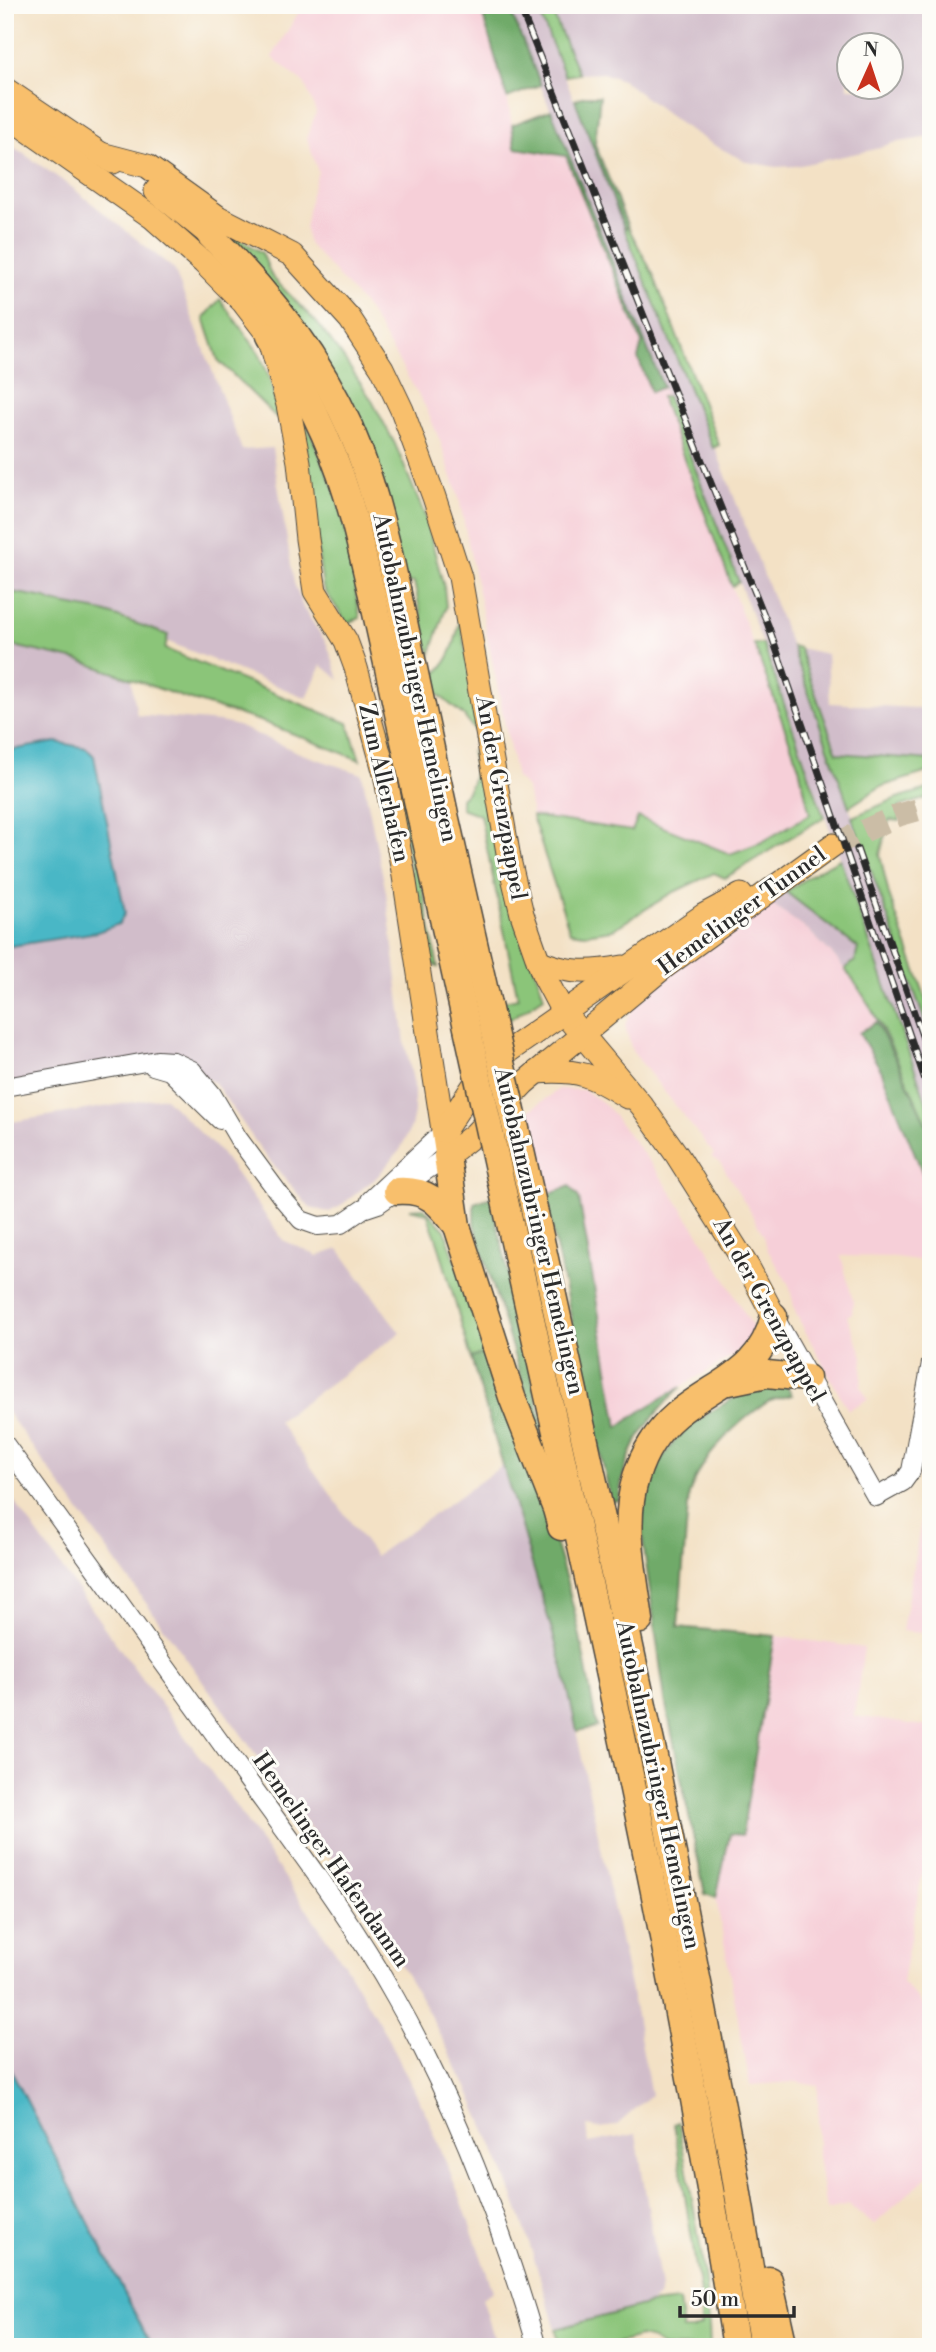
<svg xmlns="http://www.w3.org/2000/svg" width="936" height="2352" font-family="'Libre Bodoni',serif">
  <rect width="100%" height="100%" fill="#fdfcf7"/>
  <filter id="ink" filterUnits="userSpaceOnUse"><feTurbulence type="fractalNoise" baseFrequency=".0143" numOctaves="2"/><feDisplacementMap in="SourceGraphic" scale="14" xChannelSelector="R" yChannelSelector="G"/><feConvolveMatrix kernelMatrix="1 2 1 2 8 2 1 2 1" color-interpolation-filters="sRGB"/></filter>
  <filter id="wash" filterUnits="userSpaceOnUse"><feTurbulence type="fractalNoise" baseFrequency=".00686" numOctaves="4" result="noise"/><feDisplacementMap in="SourceGraphic" scale="28" xChannelSelector="R" yChannelSelector="G"/><feGaussianBlur stdDeviation="1.57" result="paint"/><feColorMatrix in="noise" values="0 0 0 0 0 0 0 0 0 0 0 0 0 0 0 0 0 1.4 0 .05"/><feComposite in="paint" operator="in"/></filter>
  <g filter="url(#wash)">
    <rect width="100%" height="100%" fill="#f3e1c5"/>
    <g fill="#f6cfd8">
      <path d="M303 5H480L506 86 515 148 566 156 642 343 638 358 651 391 663 387 667 396 661 398 799 767 810 814 762 842 730 854 638 817 632 831 532 816 527 788 516 778 459 498 440 441 425 406 367 308 308 243 305 227 311 194 318 172 307 138 316 112 305 84 272 57Z"/>
      <path d="M769 902 810 932 835 957 857 985 876 1022 859 1033 881 1070 931 1194V1262L896 1257 841 1256 853 1301 852 1313 847 1316 863 1356 861 1387 868 1399 848 1410 796 1314 789 1285 767 1249 764 1236 750 1211 720 1162 711 1157 714 1154 632 1051 625 1025 633 1008 666 977Z"/>
      <path d="M559 1089 584 1090 605 1104 659 1174 701 1237 756 1333 734 1355 647 1407 618 1428 579 1198 570 1186 545 1196 527 1112Z"/>
      <path d="M931 1463V1634L902 1631Z"/>
      <path d="M775 1636 864 1648 854 1716 931 1727V1841L920 1884 902 1982 931 2014V2173L874 2225 849 2205 826 2210 818 2156V2086L796 2082 750 2085 716 1898 730 1834H742Z"/>
    </g>
    <g fill="#d1bdca" fill-rule="evenodd">
      <path d="M508 5H536L713 448 715 447 806 685 931 1038V1135L898 1063 857 985 835 957 810 932 769 902 786 892 830 927 872 946 763 644 694 465Z"/>
      <path d="M549 5H931V137L893 143 872 150 796 166 776 167 747 162 712 144 679 123 624 81 603 73 579 74ZM848 46H890V88H848Z"/>
      <path d="M5 141 69 185 174 269 242 450 272 448 294 583 303 608 327 644 339 679 321 665 307 698 166 641 168 635 127 619 104 612 52 602 46 598 5 591Z"/>
      <path d="M5 644 81 661 131 680 137 715 220 722 238 726 302 754 362 774 386 892 405 1043 414 1085V1113L411 1127 400 1150 376 1178 339 1207 329 1212 310 1208 264 1154 215 1083 177 1064 5 1089V947L56 742 5 751Z"/>
      <path d="M799 648 827 654 830 703 931 709V760L837 753Z"/>
      <path d="M164 1097 221 1153 283 1240 318 1256 339 1249 400 1333 278 1421 375 1556 502 1466 563 1668 636 2015 651 2095 616 2126 599 2128 587 2126 589 2143 636 2134 661 2287 658 2297 650 2304 556 2329 523 2223 505 2174 467 2087 423 2002 355 1891 5 1409V1123Z"/>
      <path d="M5 1488 104 1627 228 1795 343 1962 388 2038 427 2116 462 2202 493 2291 482 2298 497 2347H152L5 2058Z"/>
    </g>
    <g fill="#8bc579" stroke="#5b7852" stroke-width="2">
      <path d="M536 5H549L579 74 565 76Z"/>
      <path d="M211 221 262 253 272 277 317 323 342 356 371 399 395 444 425 516 444 587 446 607 430 656 414 582 407 583Z"/>
      <path d="M628 227 653 274 719 445 713 448 624 228Z"/>
      <path d="M220 299 259 353 270 379 279 416 276 417 218 360 204 318Z"/>
      <path d="M667 396 739 582 732 586 661 397Z"/>
      <path d="M297 401 337 496 359 586 355 588 360 618 347 623 323 588Z"/>
      <path d="M5 591 46 598 52 602 104 612 168 635 165 649 348 723 360 760 263 722 185 698 81 661 5 644Z"/>
      <path d="M460 618 481 739 463 715 434 691 431 679C450 662 456 643 460 618Z"/>
      <path d="M754 644H763L824 817 725 878 714 873 672 893 612 930 585 934 570 932 532 816 632 831 638 817 730 854 762 842 810 814 799 767Z"/>
      <path d="M792 646 799 648 837 753 931 760V771L880 787 849 807Z"/>
      <path d="M389 725 390 740 403 788 438 967 428 962 386 741Z"/>
      <path d="M471 750 481 779 498 853 544 997 507 1021 504 1001 518 998 480 815 461 808V798C476 785 476 768 471 750Z"/>
      <path d="M931 788V797L899 807 900 821 889 820 880 855 889 895 931 1013V1038L852 817 897 798Z"/>
      <path d="M840 859 931 1115V1135C906 1080 882 1017 845 969L855 961 858 948 786 892 815 872Z"/>
      <path d="M424 1208 445 1230 487 1352 471 1358 438 1243 427 1213 410 1209Z"/>
      <path d="M678 2122C691 2196 708 2271 710 2347H663L653 2340 640 2337 601 2347H559L556 2329 650 2304 679 2301 683 2330H693L701 2326V2299L674 2124Z"/>
    </g>
    <g fill="#70aa69" stroke="#4e6a4a" stroke-width="2">
      <path d="M480 5H508L541 85 507 98Z"/>
      <path d="M584 96H600L595 144 628 227 624 228 575 100Z"/>
      <path d="M551 110 663 387 651 392 638 358 642 343 566 156 515 148 512 125Z"/>
      <path d="M876 1022 898 1063 931 1135V1194L881 1070 859 1033Z"/>
      <path d="M570 1186 579 1198 618 1427 647 1407 681 1387C646 1421 624 1451 619 1500L611 1502 545 1196Z"/>
      <path d="M491 1197 551 1461 532 1414 474 1224V1203Z"/>
      <path d="M487 1352C519 1435 551 1519 573 1606 583 1645 589 1687 597 1727L577 1731 563 1668 471 1358Z"/>
      <path d="M760 1383 786 1384 792 1395C784 1397 773 1399 766 1403 733 1425 702 1457 689 1494L678 1627 775 1636 742 1835 730 1834 716 1898 705 1894 665 1700 642 1534 644 1502 662 1458 682 1432 710 1412Z"/>
    </g>
    <g fill="#4ab7c6" stroke="#3a7178" stroke-width="2">
      <path d="M56 742 86 748 94 756 125 913 119 924 97 932 5 947V751Z"/>
      <path d="M5 2058 152 2347H5Z"/>
    </g>
  </g>
  <g filter="url(#ink)">
    <g fill="none" stroke-linecap="round" stroke-linejoin="round">
      <path stroke="#cbbda6" stroke-width="23" stroke-dasharray="23 11" stroke-linecap="butt" d="M833 845 899 815 931 806"/>
      <defs>
        <g id="minor">
          <path d="M153 1066 170 1071 220 1120"/>
          <path d="M5 1087 157 1060 173 1061 192 1070 212 1094 238 1138 283 1199 301 1220 318 1226 341 1224 363 1209 378 1204 447 1156"/>
          <path d="M370 1200 444 1131"/>
          <path d="M774 1316 876 1497 903 1482 911 1471 931 1363"/>
          <path d="M5 1444C84 1555 164 1665 244 1775 297 1848 352 1920 396 1999 458 2109 502 2226 537 2347"/>
        </g>
        <g id="major">
          <path d="M5 89 113 162"/>
          <path d="M5 114 152 217 204 263 243 302 269 336 288 405 299 462 307 539 315 591 346 641 356 668 385 774 404 876 447 1156"/>
          <path d="M101 154 147 166 218 217 292 255 350 319 382 368 402 410 434 497 460 577 510 864 522 914 543 974 563 1012 642 1106 677 1155 749 1269 774 1316"/>
          <path d="M156 191 210 235"/>
          <path d="M538 961C567 974 592 973 623 967"/>
          <path d="M537 1072C580 1069 592 1075 627 1097"/>
          <path d="M444 1131 474 1085 494 1061 704 915 741 895"/>
          <path d="M447 1156 475 1134 524 1083 664 967 833 845"/>
        </g>
        <g id="highway">
          <path d="M210 235C272 296 328 368 359 450 376 495 387 542 397 589"/>
          <path d="M269 336C302 384 330 439 347 495 357 528 364 562 372 595"/>
          <path d="M447 1156 457 1226 512 1397 556 1509 561 1527"/>
          <path d="M397 1191C429 1189 439 1203 457 1226"/>
          <path d="M533 1204 654 1756 734 2169 763 2347"/>
          <path d="M507 1210C590 1587 677 1965 736 2347"/>
          <path d="M729 1382 767 1374 807 1378"/>
          <path d="M640 1620C634 1574 622 1523 636 1477 643 1454 657 1431 676 1415 716 1381 760 1375 774 1316"/>
          <path d="M769 2280 784 2347"/>
        </g>
      </defs>
      <use href="#minor" stroke="#494642" stroke-width="20"/>
      <use href="#major" stroke="#494642" stroke-width="25"/>
      <use href="#highway" stroke="#494642" stroke-width="29"/>
      <use href="#minor" stroke="#fff" stroke-width="18"/>
      <use href="#major" stroke="#f8bf6c" stroke-width="23"/>
      <use href="#highway" stroke="#f8bf6c" stroke-width="26"/>
      <defs>
        <g id="rail">
          <path d="M519 5 768 625 931 1097"/>
          <path d="M857 849 931 1061"/>
        </g>
      </defs>
      <use href="#rail" stroke="#2b2b2b" stroke-width="7"/>
      <use href="#rail" stroke="#fdfcf7" stroke-width="4.5" stroke-dasharray="13" stroke-linecap="butt"/>
      <defs>
        <g id="highway-bridge">
          <path d="M397 589 446 819 533 1204"/>
          <path d="M372 595 507 1210"/>
        </g>
      </defs>
      <use href="#highway-bridge" stroke="#494642" stroke-width="29" stroke-linecap="butt"/>
      <use href="#highway-bridge" stroke="#f8bf6c" stroke-width="26"/>
    </g>
  </g>
  <g text-anchor="middle" dominant-baseline="central" stroke-width="6" stroke-linejoin="round" paint-order="stroke">
    <g font-size="23" fill="#2b2b2b" stroke="#fdfcf7">
      <text transform="translate(415 678) rotate(78)">Autobahnzubringer Hemelingen</text>
      <text transform="translate(384 783) rotate(77)">Zum Allerhafen</text>
      <text transform="translate(501 798) rotate(80)">An der Grenzpappel</text>
      <text transform="translate(742 911) rotate(-36)">Hemelinger Tunnel</text>
      <text transform="translate(539 1231) rotate(77)">Autobahnzubringer Hemelingen</text>
      <text transform="translate(769 1310) rotate(61)">An der Grenzpappel</text>
      <text transform="translate(658 1785) rotate(78)">Autobahnzubringer Hemelingen</text>
      <text transform="translate(331 1860) rotate(55)">Hemelinger Hafendamm</text>
    </g>
  </g>
  <rect width="936" height="2352" fill="none" stroke="#fdfcf7" stroke-width="28"/>
  <g transform="translate(870 66) rotate(3)"><circle r="33" fill="#fdfcf7" stroke="#a9a8a5" stroke-width="2"/>
  <path d="M0-5L12 26L0 18L-12 26Z" fill="#c8321e"/>
  <text y="-10" font-size="19" font-weight="bold" text-anchor="middle" fill="#2b2b2b">N</text>
  </g>
  <path d="M680 2306v10h114v-10" fill="none" stroke="#2b2b2b" stroke-width="3.5"/>
  <text x="691" y="2306" font-size="21" fill="#2b2b2b" stroke="#fdfcf7" stroke-width="5" paint-order="stroke">50 m</text>
</svg>
